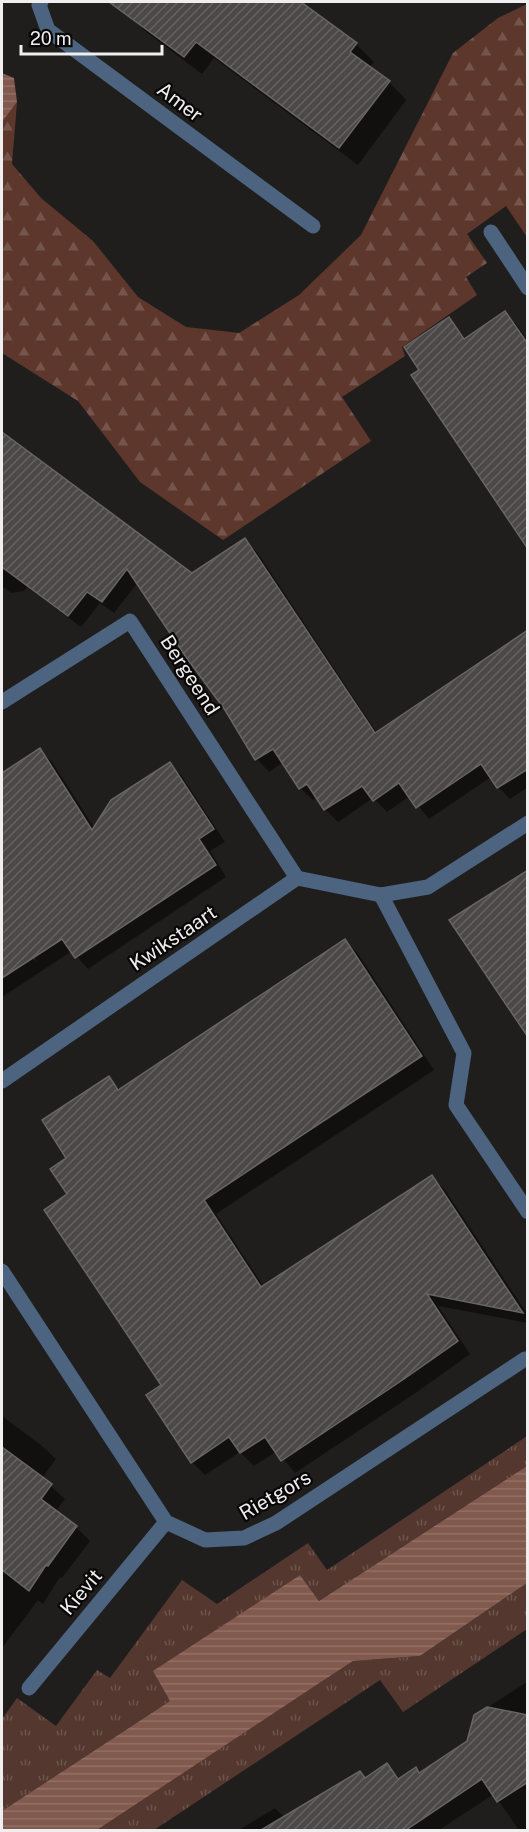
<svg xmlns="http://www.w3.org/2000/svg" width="529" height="1832" font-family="'Public Sans',sans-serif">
  <defs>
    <pattern id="grass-tufts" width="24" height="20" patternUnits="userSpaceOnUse" patternTransform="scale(1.5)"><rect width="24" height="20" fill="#54372f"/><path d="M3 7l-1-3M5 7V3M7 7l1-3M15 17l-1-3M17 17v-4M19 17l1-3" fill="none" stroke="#6d544d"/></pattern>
    <pattern id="forest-firs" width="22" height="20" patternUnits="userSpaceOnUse" patternTransform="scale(1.5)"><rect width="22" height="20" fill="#5d372c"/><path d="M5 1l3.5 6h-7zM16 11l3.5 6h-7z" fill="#75544b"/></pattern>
    <pattern id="water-rules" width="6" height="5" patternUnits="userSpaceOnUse" patternTransform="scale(1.5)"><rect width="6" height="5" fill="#81594d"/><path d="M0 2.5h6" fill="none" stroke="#937167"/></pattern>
    <pattern id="building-hatch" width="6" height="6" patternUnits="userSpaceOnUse" patternTransform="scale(1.5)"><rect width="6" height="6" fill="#4b4847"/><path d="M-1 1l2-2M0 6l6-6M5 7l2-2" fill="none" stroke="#656362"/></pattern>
  </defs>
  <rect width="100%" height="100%" fill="#201e1d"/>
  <g fill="url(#grass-tufts)">
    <path d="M527 1436V1466L319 1601 300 1575 154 1671 170 1701 2 1811V1719L17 1698 56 1726 97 1670 110 1678 182 1580 217 1604 308 1543 327 1570Z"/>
    <path d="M527 1583V1629L403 1712 380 1680 154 1830H97L353 1661 420 1656Z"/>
  </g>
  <path fill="url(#forest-firs)" d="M527 4V237L506 206 467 234 487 263 466 277 477 295 402 347 405 356 342 397 371 441 223 540 140 482 78 401 2 353V122L17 102 12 164 41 198 93 241 138 297 186 327 239 333 299 295 361 235 453 53 498 18Z"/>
  <g fill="url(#water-rules)">
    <path d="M2 73 14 78 17 102 2 122Z"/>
    <path d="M527 1466V1583L420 1656 353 1661 97 1830H2V1811L170 1701 153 1671 300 1575 319 1601Z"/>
  </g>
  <g fill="#0007">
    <path d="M136 2H299L356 44 374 62 369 68 389 82 406 100 358 165 214 58 202 74 145 31 127 13Z"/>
    <path d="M505 313 517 325 528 341V544L421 370 449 318 466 339Z"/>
    <path d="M4 435 192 574 245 540 257 552 377 733 528 632 491 777 429 819 410 796 387 812 373 798 338 822 326 810 317 797 313 800 300 788 283 762 269 772 257 759 226 709 138 582 114 613 100 603 81 627 27 587 24 591 11 593 2 586V438Z"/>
    <path d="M40 750 52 762 95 829 169 764 181 775 225 842 210 851 226 877 88 969 72 951 2 997V935L37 962 8 916 18 903 2 878V775Z"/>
    <path d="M528 769V787L510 799 499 788Z"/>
    <path d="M345 941 358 954 434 1070 216 1214 264 1287 432 1177 445 1190 528 1315V1323L438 1306 470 1354 417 1392 295 1473 277 1451 254 1466 240 1452 205 1475 192 1462 163 1386 69 1195 68 1159 109 1078 121 1090Z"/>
    <path d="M2 1416 42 1446 56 1459 42 1478 65 1499 55 1512 76 1527 90 1541 62 1578 60 1577 43 1604 38 1600 2 1648Z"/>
    <path d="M528 1681V1830H519L494 1794 439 1830H239L275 1808 285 1818 366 1779 387 1765 401 1779 415 1769 420 1774 468 1742 475 1716Z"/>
  </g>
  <g fill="url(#building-hatch)" stroke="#696564" stroke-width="1.5">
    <path d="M109 2H301L357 43 350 52 390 81 339 148 196 42 184 57Z"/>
    <path d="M505 311 528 344V549L411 375 419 370 404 347 449 317 464 339Z"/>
    <path d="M2 432 192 573 245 538 375 733 528 630V769L497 788 481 764 416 808 399 783 373 801 362 786 324 810 307 784 299 789 273 749 255 760 225 710 186 657 127 569 102 602 87 592 68 616 2 567Z"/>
    <path d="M40 748 92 830 111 800 170 762 214 829 199 839 216 865 75 958 62 939 2 978V773Z"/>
    <path d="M528 870V1037L449 920Z"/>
    <path d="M345 939 422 1056 204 1200 261 1287 432 1175 523 1313 427 1294 458 1341 404 1379 281 1461 265 1437 240 1453 229 1437 191 1463 146 1395 161 1385 44 1210 67 1194 50 1169 66 1158 42 1120 109 1076 118 1090Z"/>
    <path d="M2 1447 52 1484 41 1499 77 1526 48 1566 46 1565 29 1591 2 1570Z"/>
    <path d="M487 1707 528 1715V1782L497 1802 482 1779 406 1830H261L360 1771 365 1778 387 1763 398 1779 416 1767 419 1773 467 1741 474 1715Z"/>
  </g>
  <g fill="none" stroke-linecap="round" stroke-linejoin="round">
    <g stroke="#4c647f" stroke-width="15">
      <path d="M41 2 39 5 48 30 313 226"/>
      <path d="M491 232 528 288"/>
      <path d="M2 702 130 621 297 878"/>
      <path d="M381 895 464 1053 456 1105 528 1212"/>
      <path d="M2 1081 297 878 381 895 428 887 528 823"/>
      <path d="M2 1271 166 1522 205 1540 244 1538 276 1523 525 1359H528"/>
      <path d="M29 1688 166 1522"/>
    </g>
  </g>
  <g text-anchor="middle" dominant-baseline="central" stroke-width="4.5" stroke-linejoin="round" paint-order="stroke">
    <g font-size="20" fill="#f0eeee" stroke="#090808">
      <text transform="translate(180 102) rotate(37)">Amer</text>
      <text transform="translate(190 675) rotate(57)">Bergeend</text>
      <text transform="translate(173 938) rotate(-34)">Kwikstaart</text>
      <text transform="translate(275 1495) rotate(-30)">Rietgors</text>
      <text transform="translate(81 1592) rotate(-50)">Kievit</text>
    </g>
  </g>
  <rect width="529" height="1832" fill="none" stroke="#f0eeee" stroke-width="6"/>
  <path d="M21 45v9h141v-9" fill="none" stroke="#f0eeee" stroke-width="3"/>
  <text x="30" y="45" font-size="18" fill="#f0eeee" stroke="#090808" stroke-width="4.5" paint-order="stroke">20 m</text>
</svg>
